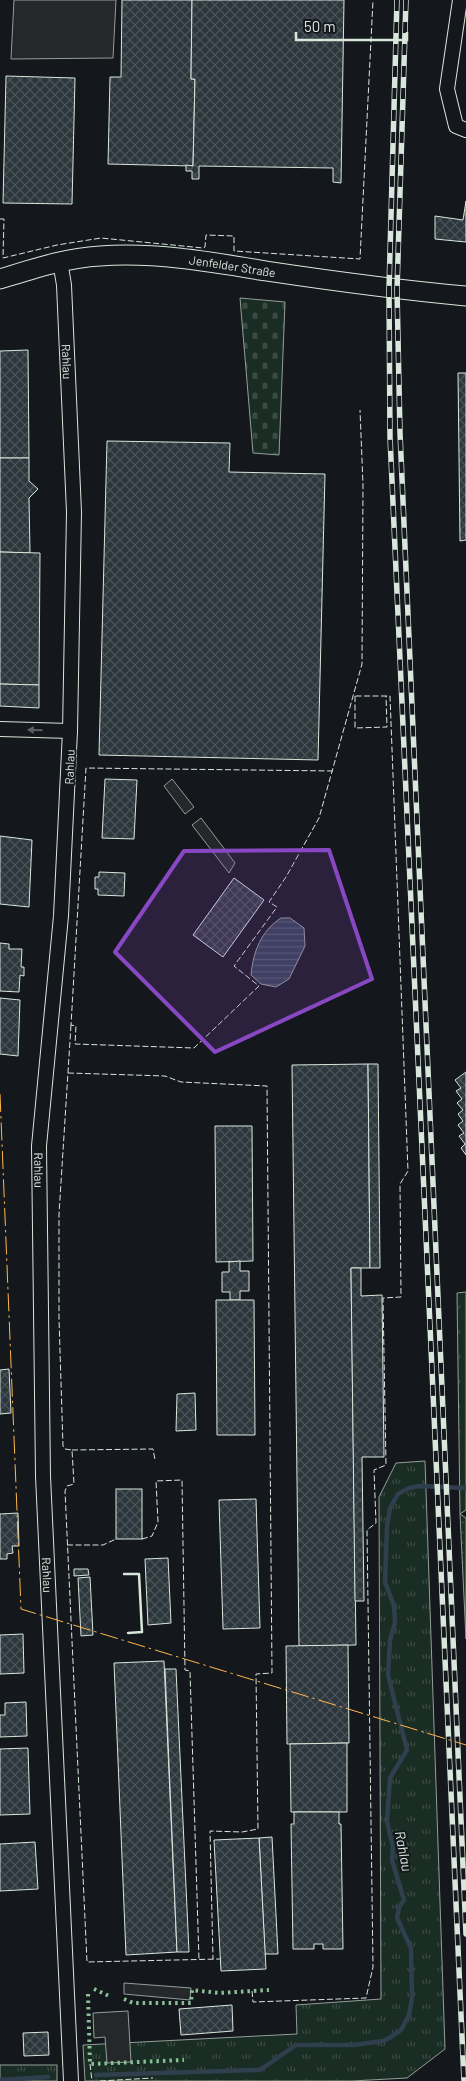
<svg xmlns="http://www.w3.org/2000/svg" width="466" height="2081" font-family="Barlow,sans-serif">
  <defs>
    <pattern id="grass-dots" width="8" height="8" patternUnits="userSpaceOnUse" patternTransform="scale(1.25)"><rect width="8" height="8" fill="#1a2d24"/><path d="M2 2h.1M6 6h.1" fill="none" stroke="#3b4b43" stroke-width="1.8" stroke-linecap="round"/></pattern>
    <pattern id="cemetery-stones" width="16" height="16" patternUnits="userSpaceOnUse" patternTransform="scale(1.25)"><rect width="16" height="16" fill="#1a2d24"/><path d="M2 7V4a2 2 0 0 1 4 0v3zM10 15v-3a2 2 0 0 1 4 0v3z" fill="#3b4b43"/></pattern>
    <pattern id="park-tufts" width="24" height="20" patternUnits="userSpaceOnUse" patternTransform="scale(1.25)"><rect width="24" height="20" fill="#1a2d24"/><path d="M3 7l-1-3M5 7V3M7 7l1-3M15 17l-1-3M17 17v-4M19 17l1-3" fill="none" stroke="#3b4b43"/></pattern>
    <pattern id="water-rules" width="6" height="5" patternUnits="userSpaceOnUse" patternTransform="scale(1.25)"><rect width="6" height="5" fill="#2f3f4d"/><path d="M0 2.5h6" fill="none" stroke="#4c5b66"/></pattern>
    <pattern id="building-cross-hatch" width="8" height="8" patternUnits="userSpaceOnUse" patternTransform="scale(1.25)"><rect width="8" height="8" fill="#2c363c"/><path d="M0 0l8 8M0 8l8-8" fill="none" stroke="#4a5358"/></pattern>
  </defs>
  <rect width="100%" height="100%" fill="#14181c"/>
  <path fill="url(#grass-dots)" stroke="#939e99" d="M460 1514 466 1518V1639Z"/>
  <path fill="url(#cemetery-stones)" stroke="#939e99" d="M240 298 285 302 279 455 253 453Z"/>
  <g fill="url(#park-tufts)" stroke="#939e99">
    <path d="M466 1292V1510L460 1514 457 1293Z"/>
    <path d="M425 1461 445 2049 407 2078 352 2081H85L83 2045 297 2034 296 2005 381 1999 379 1497 396 1463Z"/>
    <rect x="0" y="2065" width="57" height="16"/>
  </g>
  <g fill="#24282b" stroke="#939e99">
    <path d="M14 0H116L113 58 11 59Z"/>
    <path d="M172 779 194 807 185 814 164 786Z"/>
    <path d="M201 818 235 863 229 873 192 825Z"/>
    <path d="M124 1983 191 1988 190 2000 124 1994Z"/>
    <path d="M128 2011 131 2062 107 2063 105 2037 94 2038 93 2013Z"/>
  </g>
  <path fill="url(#water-rules)" stroke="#939e99" d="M281 918H290L304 928 305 946 289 979 276 987 261 984 251 975C253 952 261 931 281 918Z"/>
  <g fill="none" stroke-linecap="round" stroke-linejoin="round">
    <g stroke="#2f3f4d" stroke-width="4.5">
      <path d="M96 2075 260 2070 296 2045H354L383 2041 391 2037 401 2030 409 2015 412 1998 411 1948 397 1918 399 1907 404 1900 392 1860 393 1847 387 1822 390 1778 407 1750 388 1675 390 1640 395 1623 394 1606 385 1582 387 1526 390 1508 398 1494 409 1488 420 1486 466 1488"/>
      <path d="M0 2080 48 2077"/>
    </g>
  </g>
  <g fill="url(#building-cross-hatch)" stroke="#d8e6dc">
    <path d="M122 0H192L191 79H195L193 166 108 164 110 77H121Z"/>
    <path d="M192 0H344L341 183 333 182V168L199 166V179H192V171H186V165L193 166 195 79H191Z"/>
    <path d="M6 76 75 78 72 204 3 203Z"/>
    <path d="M466 201V242L435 239V216L463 220Z"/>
    <path d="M28 350 29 458H0V351Z"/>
    <path d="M458 373H466V540L460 541Z"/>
    <path d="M107 441 230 443 229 472 325 474 318 760 99 755Z"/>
    <path d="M0 458H29V481L38 489 29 498 30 553 0 552Z"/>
    <path d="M0 552 40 553 39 685 0 684Z"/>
    <path d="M0 684 39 685V708L0 706Z"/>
    <path d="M105 779 137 780 134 839 102 838Z"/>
    <path d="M0 836 32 840 29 907 0 904Z"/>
    <path d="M99 872 125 873 124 896 98 895V889H95V877H99Z"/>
    <path d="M234 878 264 900 223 957 193 935Z"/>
    <path d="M0 943 9 944V949H22L21 967H24V976L20 975 19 992 0 991Z"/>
    <path d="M0 998 20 1000 18 1056 0 1054Z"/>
    <path d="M368 1064 370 1268H351L356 1645 299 1646 292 1065Z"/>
    <path d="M368 1064H378L380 1268H370Z"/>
    <path d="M466 1072V1155L461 1148 465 1144 459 1136 464 1133 458 1125 463 1121 458 1114 463 1110 457 1103 462 1099 456 1091 461 1088 455 1080Z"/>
    <path d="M215 1126H252L253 1261 216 1262Z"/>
    <path d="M240 1261V1271H249V1291H240V1300H230V1292H222V1272H229V1262Z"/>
    <path d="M351 1268H361V1296L382 1295 384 1457H362L364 1601H355Z"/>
    <path d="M216 1300H254L255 1435H217Z"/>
    <path d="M9 1369 11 1413 0 1414V1370Z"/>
    <path d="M195 1393 196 1430 176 1431 177 1394Z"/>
    <rect x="116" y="1489" width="26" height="50"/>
    <path d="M256 1499 260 1628 223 1629 219 1500Z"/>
    <path d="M18 1513 19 1546H12L13 1553 7 1554V1559H0V1514Z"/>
    <path d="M168 1558 171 1623 148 1625 145 1559Z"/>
    <path d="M74 1569H88L89 1575 74 1576Z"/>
    <path d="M90 1577 93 1635 81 1636 78 1578Z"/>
    <path d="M23 1634 24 1673 0 1674V1635Z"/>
    <path d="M348 1645 349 1743 287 1744 286 1646Z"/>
    <path d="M164 1661 177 1952 126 1955 114 1663Z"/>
    <path d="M165 1669H176L189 1952H177Z"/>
    <path d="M26 1702 27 1736 0 1737V1715H5V1703Z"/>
    <path d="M347 1743V1812H291L290 1744Z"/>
    <path d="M28 1748 30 1814 0 1815V1749Z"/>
    <path d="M294 1812H339V1824H341L343 1949H323V1944H314V1949H293L291 1824H294Z"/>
    <path d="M272 1837 278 1954H265L259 1838Z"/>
    <path d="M259 1838 266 1969 221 1971 214 1840Z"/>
    <path d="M35 1842 38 1889 0 1891V1844Z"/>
    <path d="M232 2005 233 2031 181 2035 179 2009Z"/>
    <path d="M48 2032 49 2055 24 2056 23 2033Z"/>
  </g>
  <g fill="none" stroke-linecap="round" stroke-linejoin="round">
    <defs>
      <g id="street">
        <path d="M460 0 447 89 456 126 466 130"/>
        <path id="s1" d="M60 261 64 285 74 512 70 731 61 916 39 1146 43 1476 71 2081"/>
        <path d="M0 729 70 731"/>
      </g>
      <g id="secondary">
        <path id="s2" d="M0 279C33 269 65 258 100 256 155 252 212 262 266 271 333 281 399 290 466 296"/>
      </g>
    </defs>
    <use href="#street" stroke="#d8e6dc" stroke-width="16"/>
    <use href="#secondary" stroke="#d8e6dc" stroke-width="21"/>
    <use href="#street" stroke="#14181c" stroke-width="14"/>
    <use href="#secondary" stroke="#14181c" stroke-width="19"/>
    <defs>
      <g id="rail">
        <path d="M397 0 389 289 390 437 464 2081"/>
        <path d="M406 0 397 290 400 433 466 1934"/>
      </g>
    </defs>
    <use href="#rail" stroke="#d8e6dc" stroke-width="5.5"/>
    <use href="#rail" stroke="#14181c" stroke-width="4" stroke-dasharray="11" stroke-linecap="butt"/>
    <g stroke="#8ac095" stroke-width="4" stroke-dasharray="2.5 4" stroke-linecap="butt">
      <path d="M94 1989 109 1996"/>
      <path d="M88 1994 90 2064 184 2060"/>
      <path d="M124 1999 133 2003H191L192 1990 219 1993 269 1990"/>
    </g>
    <g stroke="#d8e6dc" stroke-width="1" stroke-dasharray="6 2.5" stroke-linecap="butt">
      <path d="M0 219H4L3 258 57 245 101 238 203 248 205 247 206 235 234 236V251L360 259 373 0"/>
      <path d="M355 696V728L387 727 386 696"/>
      <path d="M333 771 86 768 71 1025 76 1026 75 1044 194 1048 259 986 234 966 277 907 269 902 286 877 319 818 362 664 363 485 360 410"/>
      <path d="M71 1025 59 1214V1319L63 1446 65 1449 72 1450 74 1484 67 1486 65 1491 87 1962 220 1959"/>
      <path d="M68 1073 165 1076 181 1082 267 1086 272 1673 256 1674 258 1829 242 1832 210 1831 213 1959"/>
      <path d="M72 1450 153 1449 155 1460"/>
      <path d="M142 1539 152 1536 158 1522 156 1481 182 1480 185 1670 190 1671 199 1960"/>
      <path d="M67 1545H103L116 1539"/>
      <path d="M252 1991 253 2002 366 1998 373 1967 367 1530 376 1523 374 1470 386 1465 383 1298 401 1297 400 1184 408 1171 390 696H354"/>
      <path d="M90 2064 92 2081"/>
      <path d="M100 2081 153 2078"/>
    </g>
    <path stroke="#d8e6dc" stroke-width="2.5" d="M124 1574H139L142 1632 128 1633"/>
    <path stroke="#ffb74d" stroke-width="1" stroke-dasharray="18 4 2.5 4" stroke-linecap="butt" d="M0 1094 21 1609 466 1745"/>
  </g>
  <defs><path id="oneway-solid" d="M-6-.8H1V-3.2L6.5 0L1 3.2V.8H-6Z" transform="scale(1.25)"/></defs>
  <use fill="#59605f" href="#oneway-solid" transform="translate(35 730) rotate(-179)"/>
  <path fill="#8948c3" fill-opacity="0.2" stroke="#8948c3" stroke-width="4" stroke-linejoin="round" d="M329 850 372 979 215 1052 115 952 184 851Z"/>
  <g text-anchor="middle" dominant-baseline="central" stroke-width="4" stroke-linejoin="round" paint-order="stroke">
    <g font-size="12" fill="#d8e6dc" stroke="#14181c">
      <text stroke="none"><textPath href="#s2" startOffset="236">Jenfelder Straße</textPath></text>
      <text stroke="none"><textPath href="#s1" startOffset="101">Rahlau</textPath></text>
      <text transform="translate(69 767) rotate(-88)">Rahlau</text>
      <text stroke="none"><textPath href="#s1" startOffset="911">Rahlau</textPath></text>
      <text stroke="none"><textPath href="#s1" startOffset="1316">Rahlau</textPath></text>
    </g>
    <g font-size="14" font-style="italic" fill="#d8e6dc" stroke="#14181c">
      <text transform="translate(404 1851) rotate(79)">Rahlau</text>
    </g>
  </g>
  <path d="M296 32v8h111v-8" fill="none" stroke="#d8e6dc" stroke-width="2.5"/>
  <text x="304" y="32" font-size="15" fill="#d8e6dc" stroke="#14181c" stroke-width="4" paint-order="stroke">50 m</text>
</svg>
